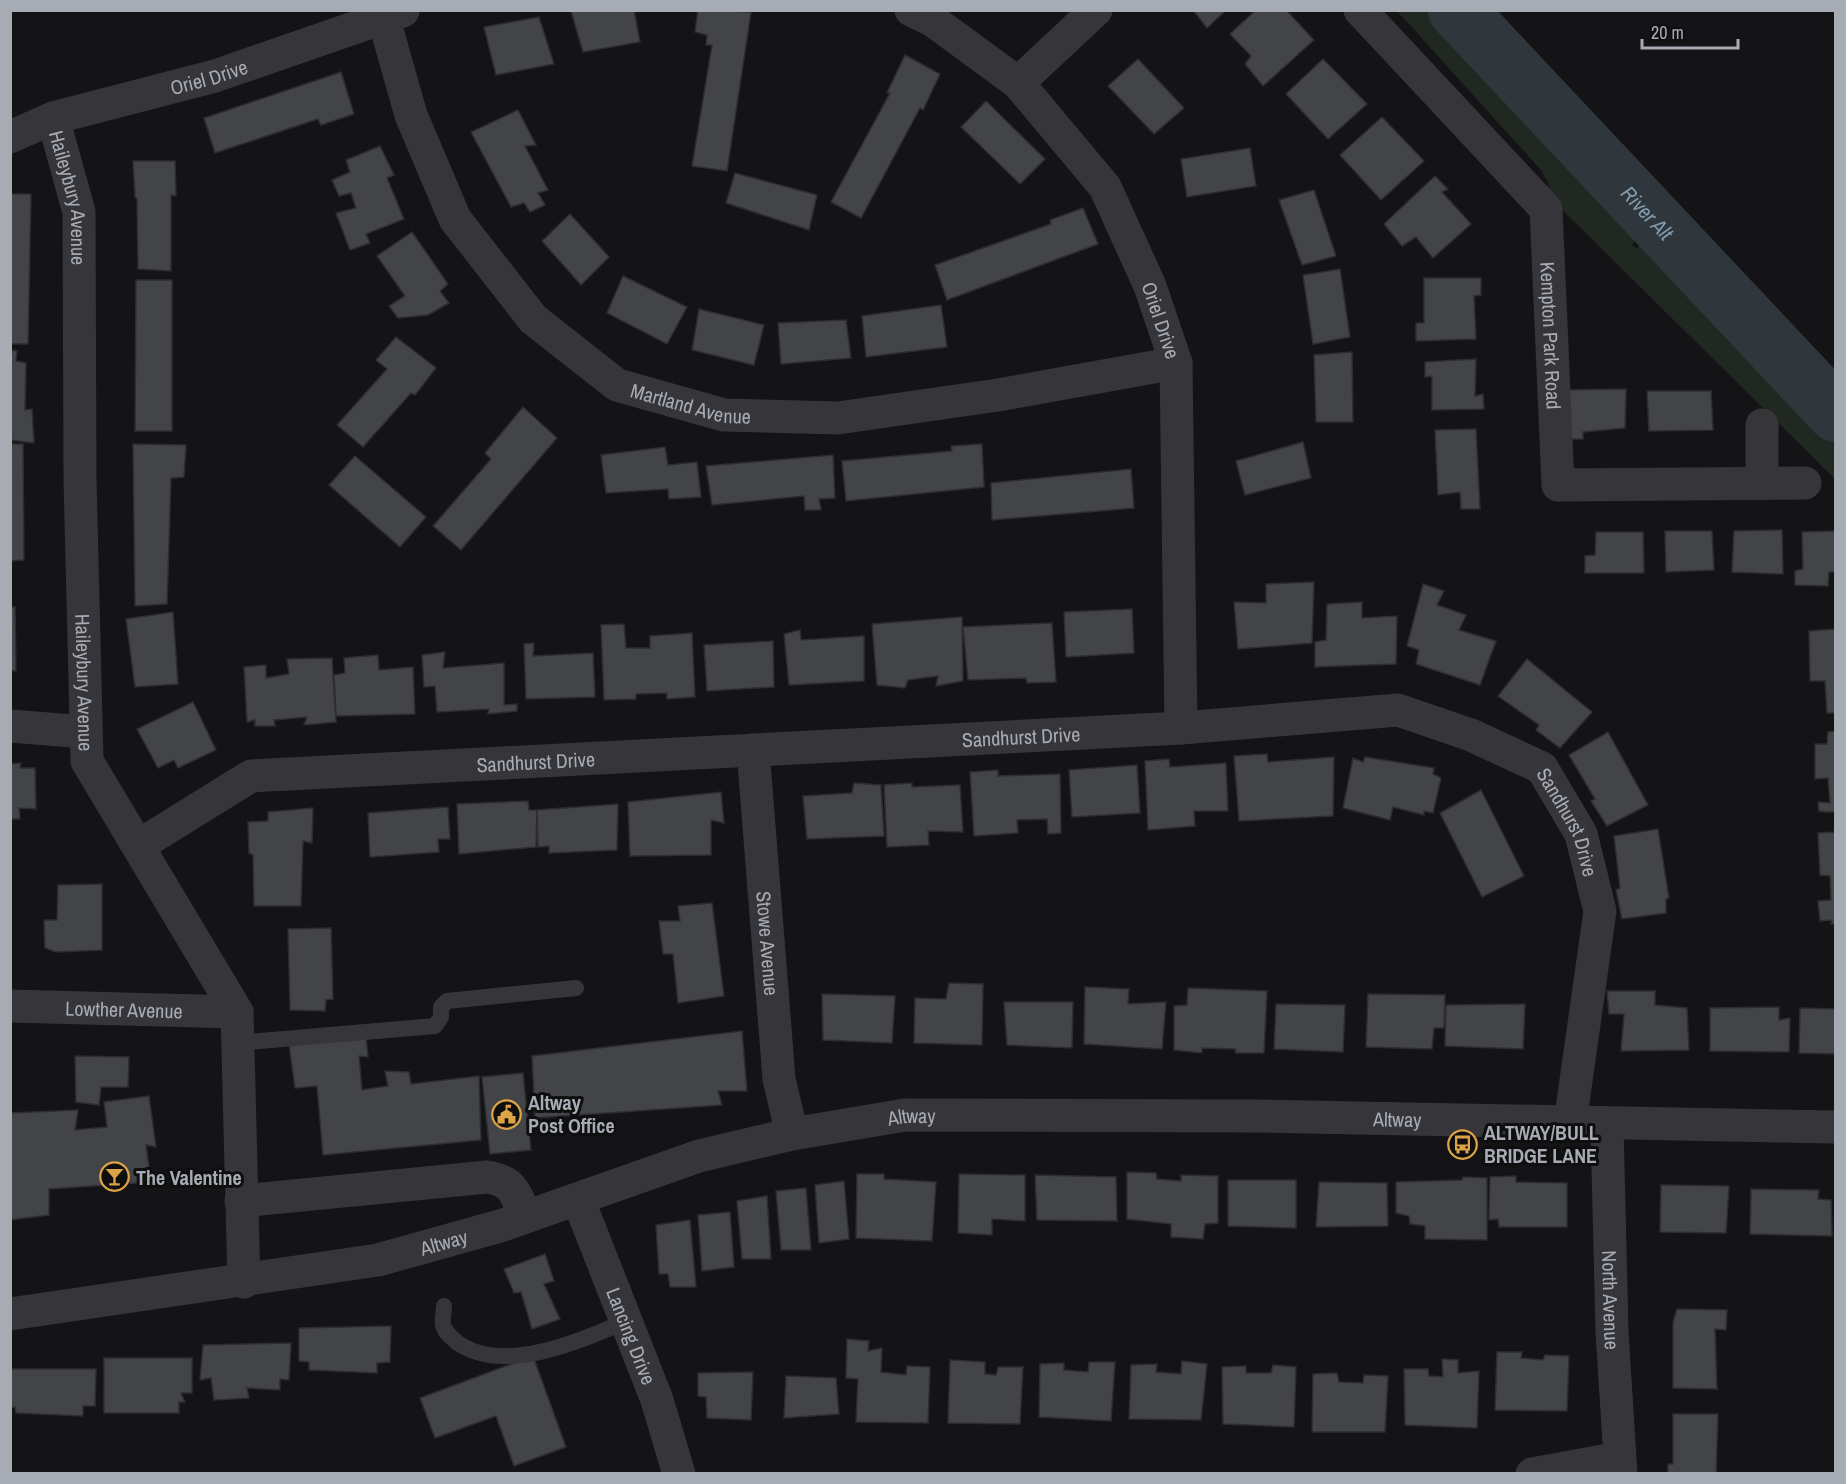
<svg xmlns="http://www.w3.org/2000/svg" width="1846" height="1484" font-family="'Archivo Narrow',sans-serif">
  <rect width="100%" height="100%" fill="#141416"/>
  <path fill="#212821" d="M1397 11H1434L1642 230 1632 245 1637 249 1647 235 1835 434V479L1551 199 1548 182 1540 169Z"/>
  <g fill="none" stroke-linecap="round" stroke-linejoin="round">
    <path stroke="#2f373d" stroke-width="58" id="s1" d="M1457 10 1836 413"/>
  </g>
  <g fill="#434448" stroke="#2e2e31" stroke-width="1.5">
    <path d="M634 10 640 42 583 52 571 11Z"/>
    <path d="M698 10 751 12 727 171 692 166 712 45H706L707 35 695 32Z"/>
    <path d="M1193 10H1226L1207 28Z"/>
    <path d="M1256 10H1286L1314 40 1263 86 1245 64 1251 56 1230 34Z"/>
    <path d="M539 17 554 64 496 75 484 27Z"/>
    <path d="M905 55 940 74 923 110 920 108 861 218 831 202 890 93H887Z"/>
    <path d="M1138 59 1184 108 1154 134 1108 86Z"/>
    <path d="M1323 59 1367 104 1328 139 1286 94Z"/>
    <path d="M341 72 354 114 321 125 318 119 215 153 204 118Z"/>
    <path d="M986 101 1045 159 1020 184 961 127Z"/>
    <path d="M518 110 536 145 525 146 548 190 538 193 545 205 530 212 524 203 511 207 471 132Z"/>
    <path d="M1382 117 1424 161 1381 200 1340 155Z"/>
    <path d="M380 146 394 175 387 178 404 219 366 234 370 243 350 250 336 213 356 208 351 193 339 196 332 180 350 172 346 160Z"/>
    <path d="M1250 148 1256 186 1187 197 1181 159Z"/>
    <path d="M133 161H175L176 196 171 195V271L138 269 137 199 135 197Z"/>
    <path d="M735 173 817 195 809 230 726 203Z"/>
    <path d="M1435 176 1448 189 1442 192 1471 224 1433 258 1416 237 1402 246 1384 224Z"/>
    <path d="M1314 190 1336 256 1302 265 1279 200Z"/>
    <path d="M10 194H31L28 344H10Z"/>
    <path d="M1083 208 1098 244 947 300 935 265 1051 224 1050 220Z"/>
    <path d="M570 214 609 257 581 285 542 241Z"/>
    <path d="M412 232 448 284 440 291 449 303 428 315 398 318 389 306 405 296 377 256Z"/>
    <path d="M1340 269 1350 337 1313 344 1303 275Z"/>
    <path d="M623 276 687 307 667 344 607 313Z"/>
    <path d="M1424 278H1481V295L1474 296 1476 339 1416 341V323H1424Z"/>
    <path d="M136 280H172V431H135Z"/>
    <path d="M941 305 947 347 866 357 862 316Z"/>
    <path d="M699 309 764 325 754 365 692 350Z"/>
    <path d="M846 320 851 358 781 364 778 323Z"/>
    <path d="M396 337 436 368 415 395 411 393 363 447 337 425 387 369 376 360Z"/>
    <path d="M10 350 17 351 16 361 26 363 25 410 32 409 34 443 10 440Z"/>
    <path d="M1352 352 1353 422H1316L1314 355Z"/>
    <path d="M1476 359 1475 396 1483 394 1484 409 1432 410V376L1425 377V362Z"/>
    <path d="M1626 389 1625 428 1583 432V439H1563V390Z"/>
    <path d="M1647 391H1711L1713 430 1649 431Z"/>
    <path d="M523 407 557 438 461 550 433 526 491 459 485 453Z"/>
    <path d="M1476 429 1480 509H1461L1460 492 1438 495 1435 430Z"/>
    <path d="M1303 442 1311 478 1245 495 1236 461Z"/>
    <path d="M10 444H23L24 560 10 561Z"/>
    <path d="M133 444 186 445 184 477 171 478 167 604 135 606Z"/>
    <path d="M982 444 984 487 846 501 842 461 952 451 951 446Z"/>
    <path d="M665 447 668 465 697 462 701 497 669 499 668 489 606 493 601 455Z"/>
    <path d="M833 455 835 498 819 499 821 510H805L804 496 712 505 706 466Z"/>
    <path d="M355 456 426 517 400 547 329 485Z"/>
    <path d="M1131 469 1134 508 992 520 991 483Z"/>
    <path d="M1782 530 1783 574 1732 572 1734 531Z"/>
    <path d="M1665 531H1712L1714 570 1666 572Z"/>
    <path d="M1836 531V572H1829L1828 586 1795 585V571L1803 569 1802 532Z"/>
    <path d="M1596 532H1643L1644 573H1585V556L1595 555Z"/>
    <path d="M1314 582 1312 643 1238 649 1234 602 1266 603V584Z"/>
    <path d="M1423 584 1444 591 1437 605 1466 615 1459 630 1496 641 1480 685 1416 664 1419 650 1407 646Z"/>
    <path d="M1362 602V618L1397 616 1396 664 1315 667V642L1326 640 1327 604Z"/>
    <path d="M10 607H15L16 671 10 670Z"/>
    <path d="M1132 609 1134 653 1066 657 1064 612Z"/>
    <path d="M173 612 178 684 135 687 126 619Z"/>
    <path d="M962 617 963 681 936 686 938 676 908 680 905 688 877 685 872 624Z"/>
    <path d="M1052 623 1056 682 1027 683 1026 678 968 680 963 627Z"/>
    <path d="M624 624 626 648H650V636L692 633 695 697 667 699V693L636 694V699L604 700 601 625Z"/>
    <path d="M1836 629V713H1827L1825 681H1810L1809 631Z"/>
    <path d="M800 630 801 640 864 636V681L789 685 784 634Z"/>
    <path d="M773 641 774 687 707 691 704 645Z"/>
    <path d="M534 643 533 656 593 653 595 697 526 699 524 644Z"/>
    <path d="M445 652 443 668 504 663V705L517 704V711L488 714 489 709 437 712 435 686 424 687 422 655Z"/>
    <path d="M378 655 379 670 413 667 415 714 336 716 334 675 345 673 344 658Z"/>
    <path d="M332 658 336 722 304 725 307 717 274 720 275 726H255V720L247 722 244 667 266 665V678L289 674 287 659Z"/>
    <path d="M1527 659 1592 712 1560 748 1536 730 1539 725 1498 696Z"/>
    <path d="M193 702 216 750 178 768 174 760 158 768 137 729Z"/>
    <path d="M1836 731V812H1827L1819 811 1818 802 1830 803 1828 778 1815 779V744H1827L1828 732Z"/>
    <path d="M1608 732 1648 805 1607 826 1591 801 1595 799 1569 755Z"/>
    <path d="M1267 754 1268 762 1334 757 1333 816 1239 821 1234 756Z"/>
    <path d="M1365 757 1434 768 1433 774 1441 778 1433 813 1424 811V815L1393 807 1390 820 1343 808 1353 758 1363 762Z"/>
    <path d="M1169 759 1170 767 1226 763 1228 811H1194L1195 826 1148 830 1145 761Z"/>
    <path d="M21 763 20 768H35L36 809 19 808 20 819H10V764Z"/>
    <path d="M1137 765 1140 813 1072 817 1069 770Z"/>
    <path d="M998 770V776L1060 774 1061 833 1048 834 1047 819 1017 820 1018 833 974 836 970 772Z"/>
    <path d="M854 783 881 785 884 836 807 839 803 796 852 793Z"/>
    <path d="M912 783V787L960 785 963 832 928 831 929 845 887 847 884 785Z"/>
    <path d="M1481 790 1524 876 1482 897 1440 813Z"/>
    <path d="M721 792 724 823 711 820V855L630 856 628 802Z"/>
    <path d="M528 801 529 810H537L536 847 459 854 457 804Z"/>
    <path d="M618 804 617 850 549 853V846L538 847 537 810Z"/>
    <path d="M448 807 450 839H438L439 852 370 857 368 813Z"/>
    <path d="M313 808 312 843 303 841 301 906H254L253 855 249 853 248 822 268 821V812Z"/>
    <path d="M1658 829 1669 898 1666 899V913L1622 919 1616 890 1620 888 1614 836Z"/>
    <path d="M1836 832V924H1831L1832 920 1820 921 1818 901 1831 900 1830 876 1820 875 1818 833Z"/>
    <path d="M102 884V950L56 952 45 948 44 920H57L58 885Z"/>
    <path d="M712 903 724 996 678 1003 673 954H663L659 921H680L678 906Z"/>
    <path d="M331 928 333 999 326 1000 325 1011 290 1010 288 929Z"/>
    <path d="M949 983 983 984 982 1045 914 1043 915 998 946 999Z"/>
    <path d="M1085 987 1129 989 1128 1004 1166 1002 1162 1049 1084 1044Z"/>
    <path d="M1188 988 1267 991 1264 1053H1236L1235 1049 1202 1048V1053L1174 1050V1006L1187 1005Z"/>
    <path d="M1607 991H1655V1005L1687 1008 1689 1050 1621 1051 1624 1014H1609Z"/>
    <path d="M822 994 895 996 892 1043 823 1040Z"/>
    <path d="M1368 994 1445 995 1444 1028H1434L1432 1049 1366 1047Z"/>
    <path d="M1004 1002H1073L1072 1048 1007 1045Z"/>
    <path d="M1276 1004 1345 1005 1343 1052 1274 1049Z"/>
    <path d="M1525 1004 1523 1049 1445 1046 1446 1005Z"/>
    <path d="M1779 1007V1020L1790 1018 1789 1052 1710 1051V1008Z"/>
    <path d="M1800 1008 1836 1009V1054L1799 1053Z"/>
    <path d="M742 1031 747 1091H718L722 1105 535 1118 532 1056Z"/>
    <path d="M366 1037 368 1057 359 1056 362 1090 388 1086 385 1071 409 1072 411 1084 479 1076 481 1140 323 1155 317 1086 295 1088 289 1044Z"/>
    <path d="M75 1056 129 1057 128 1087H101L99 1105 76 1102Z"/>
    <path d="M523 1073 531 1150 490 1154 482 1077Z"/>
    <path d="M149 1096 156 1147 146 1145 151 1182 49 1189V1215L10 1220V1113L78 1110 75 1130 107 1127 104 1102Z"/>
    <path d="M1127 1172 1156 1173 1157 1179 1181 1181V1175L1218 1176V1223L1205 1224 1203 1239 1171 1237V1224L1127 1219Z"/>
    <path d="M857 1174H884V1179L936 1182 932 1241 856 1238Z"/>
    <path d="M959 1174 1025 1175V1221L992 1219V1235L958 1233Z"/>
    <path d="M1035 1175 1116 1177 1117 1221 1037 1220Z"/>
    <path d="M1516 1176V1182L1567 1183V1227H1499L1498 1219 1489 1220 1490 1177Z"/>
    <path d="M1463 1177 1487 1178V1240L1425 1239V1226L1410 1224 1409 1216 1396 1213V1182L1462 1180Z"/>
    <path d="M1228 1180H1296V1228L1228 1226Z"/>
    <path d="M844 1181 849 1239 819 1243 815 1185Z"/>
    <path d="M1319 1182 1387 1183 1388 1226 1316 1227Z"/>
    <path d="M1661 1185 1729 1186 1726 1233 1660 1232Z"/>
    <path d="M806 1188 811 1250H781L776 1191Z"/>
    <path d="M1751 1189 1819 1190 1818 1199 1831 1200 1832 1236 1750 1234Z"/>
    <path d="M767 1196 771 1259H742L737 1201Z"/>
    <path d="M730 1212 734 1267 702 1271 698 1215Z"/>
    <path d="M690 1220 696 1287H670L668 1274H659L656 1225Z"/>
    <path d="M545 1254 554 1281 544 1284 560 1319 532 1329 521 1292 514 1293 504 1269Z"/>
    <path d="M1677 1309 1727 1310 1726 1330 1715 1329 1717 1389 1673 1388V1322Z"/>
    <path d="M391 1326 390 1362 377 1363V1373L309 1370V1362L299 1361V1328Z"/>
    <path d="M847 1339 869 1341 868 1351 882 1348 881 1372 906 1375 907 1366 930 1367 928 1423 856 1422 858 1379 846 1378Z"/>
    <path d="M291 1343 289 1380 280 1379V1390L247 1388 249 1398 214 1400 211 1378 200 1380 203 1345Z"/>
    <path d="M1497 1352H1522L1521 1358 1543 1360 1545 1355 1569 1356 1567 1411 1495 1410Z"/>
    <path d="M533 1356 566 1447 514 1466 496 1416 435 1438 420 1398Z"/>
    <path d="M104 1358H192V1393H181L185 1402H179V1413H104Z"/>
    <path d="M1442 1359 1458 1360V1373L1479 1371 1477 1428 1405 1425 1404 1369H1428L1429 1376 1443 1377Z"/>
    <path d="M950 1360 985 1362V1374L996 1375 998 1367H1023L1020 1424 948 1423Z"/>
    <path d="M1182 1361 1207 1364 1201 1420 1129 1419 1131 1365 1157 1364 1156 1372 1181 1374Z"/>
    <path d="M1089 1362H1115L1111 1421 1039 1417 1040 1364 1064 1363V1370L1088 1372Z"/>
    <path d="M1273 1365 1296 1367 1294 1427 1223 1424 1222 1367 1246 1366V1373H1271Z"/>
    <path d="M10 1369H96L95 1406H83V1416L16 1413 15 1407 10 1408Z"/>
    <path d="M753 1372 751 1420 707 1418 706 1397 698 1396V1373Z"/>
    <path d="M1337 1373 1339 1382 1363 1383 1364 1375 1388 1376 1385 1432H1312L1313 1374Z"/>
    <path d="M786 1376 836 1378 839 1414 784 1418Z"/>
    <path d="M1673 1414H1718L1716 1474H1668V1464H1673Z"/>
  </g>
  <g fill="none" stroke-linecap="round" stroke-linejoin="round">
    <g stroke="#36363a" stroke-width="16">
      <path d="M236 1043 435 1026 441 1017V1007L447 1001 576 988"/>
      <path d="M444 1306C444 1312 442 1319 443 1325 445 1333 452 1338 458 1343 504 1375 580 1341 626 1321"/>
    </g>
    <g stroke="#36363a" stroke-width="33">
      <path id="s2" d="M911 10 932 20 1018 83 1105 187 1150 286 1176 363 1181 728"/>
      <path id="s3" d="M1360 10 1546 209 1558 485 1805 483"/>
      <path id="s4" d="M383 16 411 115 455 219 533 319 617 385 724 415 838 418 998 395 1176 363"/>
      <path d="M1018 83 1096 10"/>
      <path id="s5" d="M53 118 79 212 80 479 87 761 237 1012 244 1282"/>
      <path id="s6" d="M10 137 53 118 215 76 403 11"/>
      <path d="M1762 425V483"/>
      <path d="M10 726 86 732"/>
      <path id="s7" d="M753 750 779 1079 792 1134"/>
      <path id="s8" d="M138 846 251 776 1181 728 1398 710 1471 735 1542 768 1581 834 1600 911 1570 1123"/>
      <path id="s9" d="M10 1006 237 1012"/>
      <path id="s10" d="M1607 1124 1612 1332 1621 1474"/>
      <path id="s11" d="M578 1199 657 1400 679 1474"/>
      <path d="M241 1201 487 1177C514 1181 516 1194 525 1217"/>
      <path id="s12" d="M10 1314 378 1260 500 1226 699 1156 792 1134 905 1115 1255 1116 1836 1127"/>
      <path d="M1532 1474 1619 1458"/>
    </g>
  </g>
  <defs>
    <symbol id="civic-ring" viewBox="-11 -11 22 22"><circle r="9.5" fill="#0f0f10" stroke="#dca446" stroke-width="1.5"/><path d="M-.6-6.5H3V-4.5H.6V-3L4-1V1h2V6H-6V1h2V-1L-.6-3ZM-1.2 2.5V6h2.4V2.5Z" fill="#dca446"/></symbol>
    <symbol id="bus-ring" viewBox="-11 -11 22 22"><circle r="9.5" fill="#0f0f10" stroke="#dca446" stroke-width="1.5"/><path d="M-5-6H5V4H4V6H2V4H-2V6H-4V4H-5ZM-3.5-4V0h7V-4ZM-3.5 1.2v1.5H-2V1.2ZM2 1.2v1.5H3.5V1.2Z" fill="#dca446"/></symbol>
    <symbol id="bar-ring" viewBox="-11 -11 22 22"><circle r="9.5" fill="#0f0f10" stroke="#dca446" stroke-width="1.5"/><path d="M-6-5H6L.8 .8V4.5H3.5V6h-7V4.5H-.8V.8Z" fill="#dca446"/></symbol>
  </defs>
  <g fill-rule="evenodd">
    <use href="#civic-ring" x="490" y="1098" width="33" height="33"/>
    <use href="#bus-ring" x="1446" y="1128" width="33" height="33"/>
    <use href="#bar-ring" x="98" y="1160" width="33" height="33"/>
  </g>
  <g text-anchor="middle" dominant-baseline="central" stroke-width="6" stroke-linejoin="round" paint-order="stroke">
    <g font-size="20" fill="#a7acb4" stroke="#0f0f10">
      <text stroke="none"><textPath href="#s6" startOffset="208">Oriel Drive</textPath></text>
      <text stroke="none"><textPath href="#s5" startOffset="82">Haileybury Avenue</textPath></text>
      <text stroke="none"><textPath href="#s2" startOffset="410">Oriel Drive</textPath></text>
      <text stroke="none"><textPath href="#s3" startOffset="399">Kempton Park Road</textPath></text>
      <text stroke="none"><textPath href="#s4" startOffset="526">Martland Avenue</textPath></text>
      <text stroke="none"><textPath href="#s5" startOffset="568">Haileybury Avenue</textPath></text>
      <text stroke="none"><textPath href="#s8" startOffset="904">Sandhurst Drive</textPath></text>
      <text stroke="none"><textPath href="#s8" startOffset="418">Sandhurst Drive</textPath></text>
      <text stroke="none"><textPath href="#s8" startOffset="1498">Sandhurst Drive</textPath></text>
      <text stroke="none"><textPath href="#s7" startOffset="194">Stowe Avenue</textPath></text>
      <text stroke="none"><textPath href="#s9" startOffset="114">Lowther Avenue</textPath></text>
      <text stroke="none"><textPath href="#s12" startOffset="926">Altway</textPath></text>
      <text stroke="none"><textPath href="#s12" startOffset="1412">Altway</textPath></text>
      <text stroke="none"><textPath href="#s12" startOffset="440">Altway</textPath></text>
      <text stroke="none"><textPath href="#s10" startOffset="176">North Avenue</textPath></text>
      <text stroke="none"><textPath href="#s11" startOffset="147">Lancing Drive</textPath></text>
    </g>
    <g font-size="20" font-weight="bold" fill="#a7acb4" stroke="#0f0f10" text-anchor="start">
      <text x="528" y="1102">Altway<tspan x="528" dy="23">Post Office</tspan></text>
      <text x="1484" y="1132">ALTWAY/BULL<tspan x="1484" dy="23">BRIDGE LANE</tspan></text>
      <text x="136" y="1177">The Valentine</text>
    </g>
    <g font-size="21" font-style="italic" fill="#829aab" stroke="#0f0f10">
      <text stroke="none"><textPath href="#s1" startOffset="278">River Alt</textPath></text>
    </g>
  </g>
  <rect width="1846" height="1484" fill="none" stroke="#a7acb4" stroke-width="24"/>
  <path d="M1642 39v9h96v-9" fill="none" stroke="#a7acb4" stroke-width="3"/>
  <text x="1651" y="39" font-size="18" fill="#a7acb4" stroke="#0f0f10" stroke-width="4.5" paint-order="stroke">20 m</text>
</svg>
